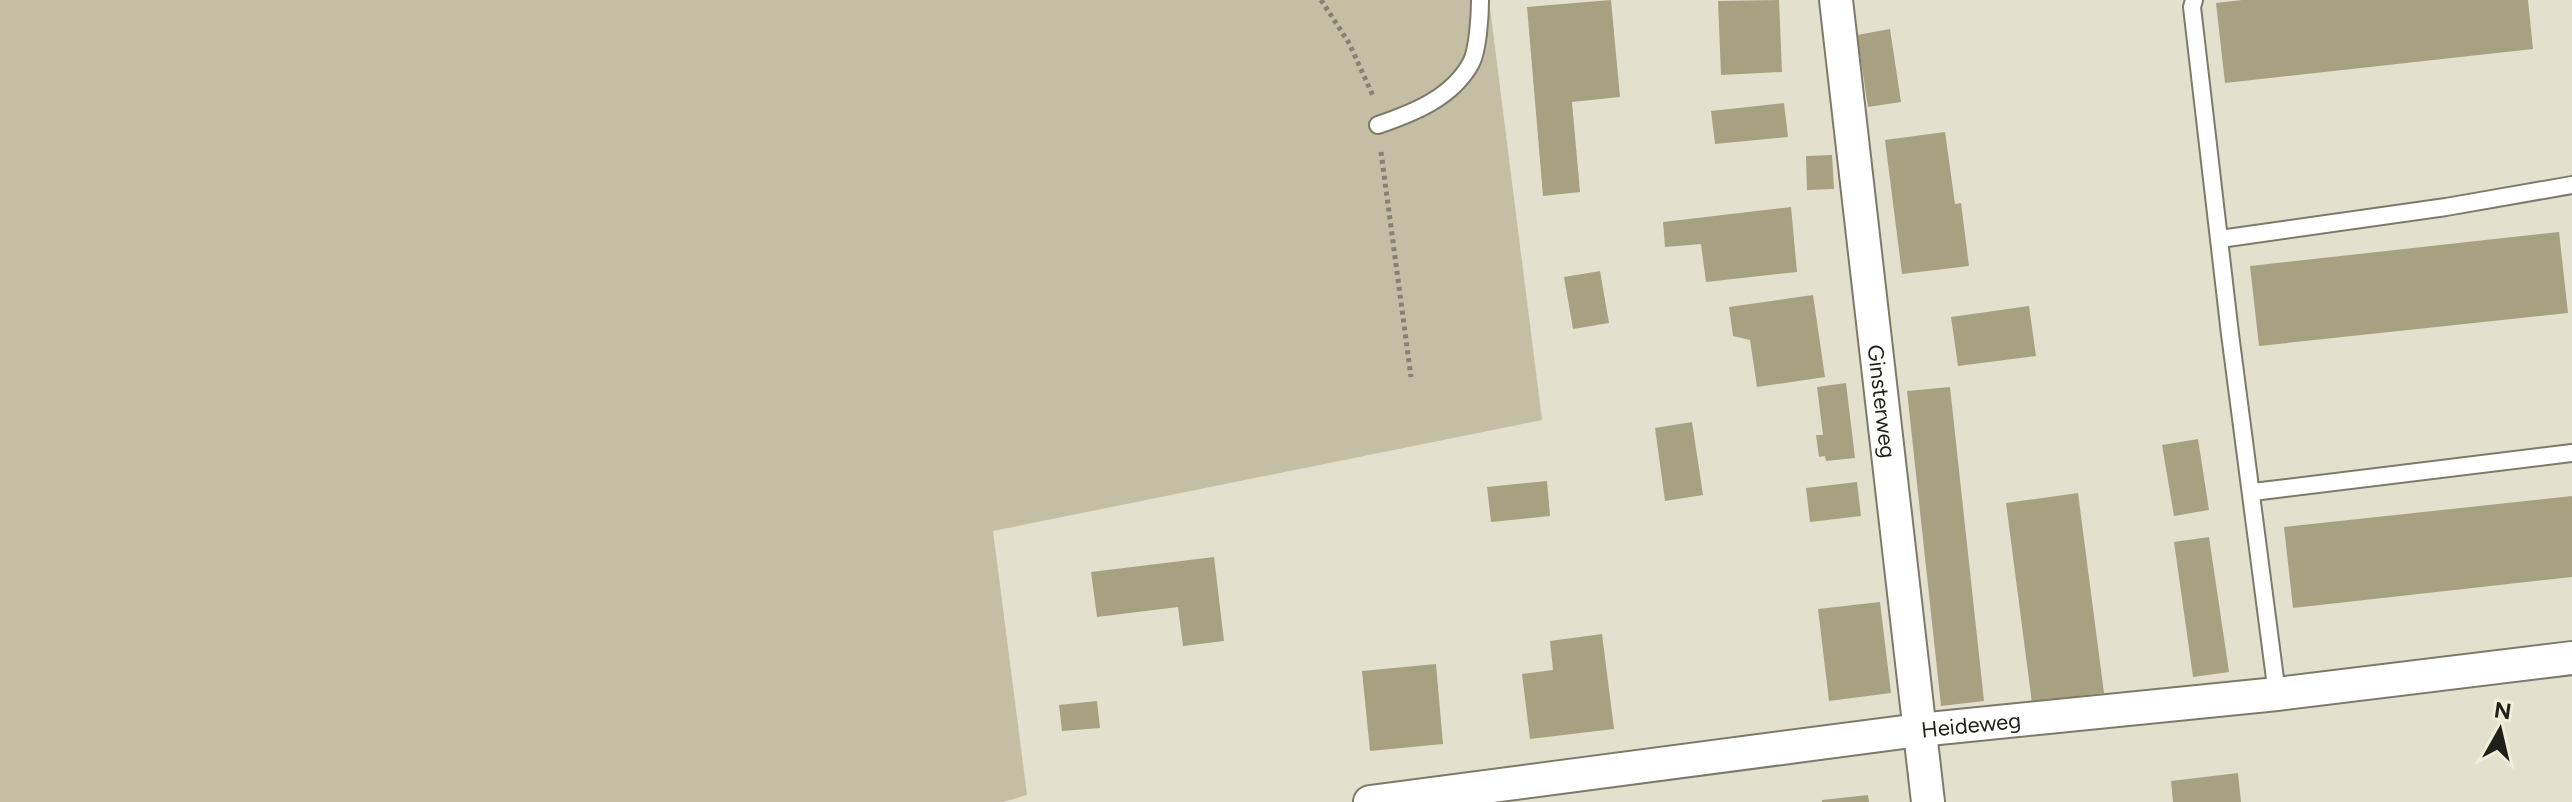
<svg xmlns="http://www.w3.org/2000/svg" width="2572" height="802" font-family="Figtree,sans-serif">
  <rect width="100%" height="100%" fill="#e4e0ce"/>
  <path fill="#c4bea5" d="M0 0H1489L1542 420 993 531 1027 795 1003 802H0Z"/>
  <g fill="#a8a181">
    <path d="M1611 0 1620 97 1572 102 1580 192 1543 196 1527 7Z"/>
    <path d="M1779 0 1782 72 1721 75 1718 1Z"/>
    <path d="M2242 0H2528L2533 49 2225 83 2216 3Z"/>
    <path d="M1890 29 1901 102 1868 107 1857 35Z"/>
    <path d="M1784 103 1788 137 1715 144 1711 111Z"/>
    <path d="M1945 132 1955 204 1961 203 1969 266 1902 274 1885 140Z"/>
    <path d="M1832 155 1834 189 1807 190 1806 156Z"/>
    <path d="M1791 207 1797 272 1706 282 1701 244 1665 247 1663 222Z"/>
    <path d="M2559 232 2568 313 2259 346 2250 266Z"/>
    <path d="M1600 271 1609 323 1573 329 1564 277Z"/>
    <path d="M1813 295 1825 377 1757 387 1750 340 1733 336 1729 307Z"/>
    <path d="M2029 306 2036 356 1958 366 1951 317Z"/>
    <path d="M1846 383 1855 458 1826 461 1825 456 1819 457 1816 435H1823L1817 387Z"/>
    <path d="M1950 387 1984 701 1941 706 1907 391Z"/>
    <path d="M1692 422 1703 495 1665 501 1655 428Z"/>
    <path d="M2198 439 2209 510 2174 516 2162 445Z"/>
    <path d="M1547 481 1550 516 1491 522 1487 487Z"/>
    <path d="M1857 482 1861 516 1810 522 1806 488Z"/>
    <path d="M2078 493 2104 693 2032 703 2006 503Z"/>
    <path d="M2572 496V577L2293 608 2284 527Z"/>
    <path d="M2209 537 2229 672 2193 677 2174 542Z"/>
    <path d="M1214 557 1224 641 1183 646 1178 607 1097 617 1091 572Z"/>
    <path d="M1880 602 1891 693 1829 701 1818 609Z"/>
    <path d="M1602 634 1614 729 1530 739 1522 674 1553 670 1550 641Z"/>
    <path d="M1436 664 1443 744 1370 751 1362 671Z"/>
    <path d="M1097 701 1100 728 1062 731 1059 705Z"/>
    <path d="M2238 773 2241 802H2173L2171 781Z"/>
    <path d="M1868 795 1869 802H1822V800Z"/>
  </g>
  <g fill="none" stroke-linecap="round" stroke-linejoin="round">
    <defs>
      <g id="service">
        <path d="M2194 0 2192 7 2230 334 2277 694"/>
        <path d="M1378 125C1413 113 1452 98 1471 63 1478 50 1480 15 1480 0"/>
        <path d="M2220 239 2446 207 2572 185"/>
        <path d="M2253 492 2572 453"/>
      </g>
      <g id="minor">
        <path id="s1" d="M1836 0 1928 802"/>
        <path id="s2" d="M1370 802 1919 730 2277 694 2572 658"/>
      </g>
    </defs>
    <use href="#service" stroke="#7d7a6a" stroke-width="20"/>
    <use href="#minor" stroke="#7d7a6a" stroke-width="36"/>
    <g stroke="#848175" stroke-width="5" stroke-dasharray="4 4" stroke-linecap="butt">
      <path d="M1321 0 1349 43 1374 98"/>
      <path d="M1381 152 1411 377"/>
    </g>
    <use href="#service" stroke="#fff" stroke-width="16"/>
    <use href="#minor" stroke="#fff" stroke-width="32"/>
  </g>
  <g text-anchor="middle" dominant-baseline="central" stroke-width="7" stroke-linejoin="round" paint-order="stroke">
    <g font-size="22" fill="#211f19" stroke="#f1eddb">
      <text stroke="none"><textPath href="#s1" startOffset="404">Ginsterweg</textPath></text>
      <text stroke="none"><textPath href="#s2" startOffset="606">Heideweg</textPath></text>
    </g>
  </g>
  <g transform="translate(2500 730) rotate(8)" stroke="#f1eddb" stroke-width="6" paint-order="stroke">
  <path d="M0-6L14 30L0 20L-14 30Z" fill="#211f19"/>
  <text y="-12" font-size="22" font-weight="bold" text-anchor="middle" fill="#211f19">N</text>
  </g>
</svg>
